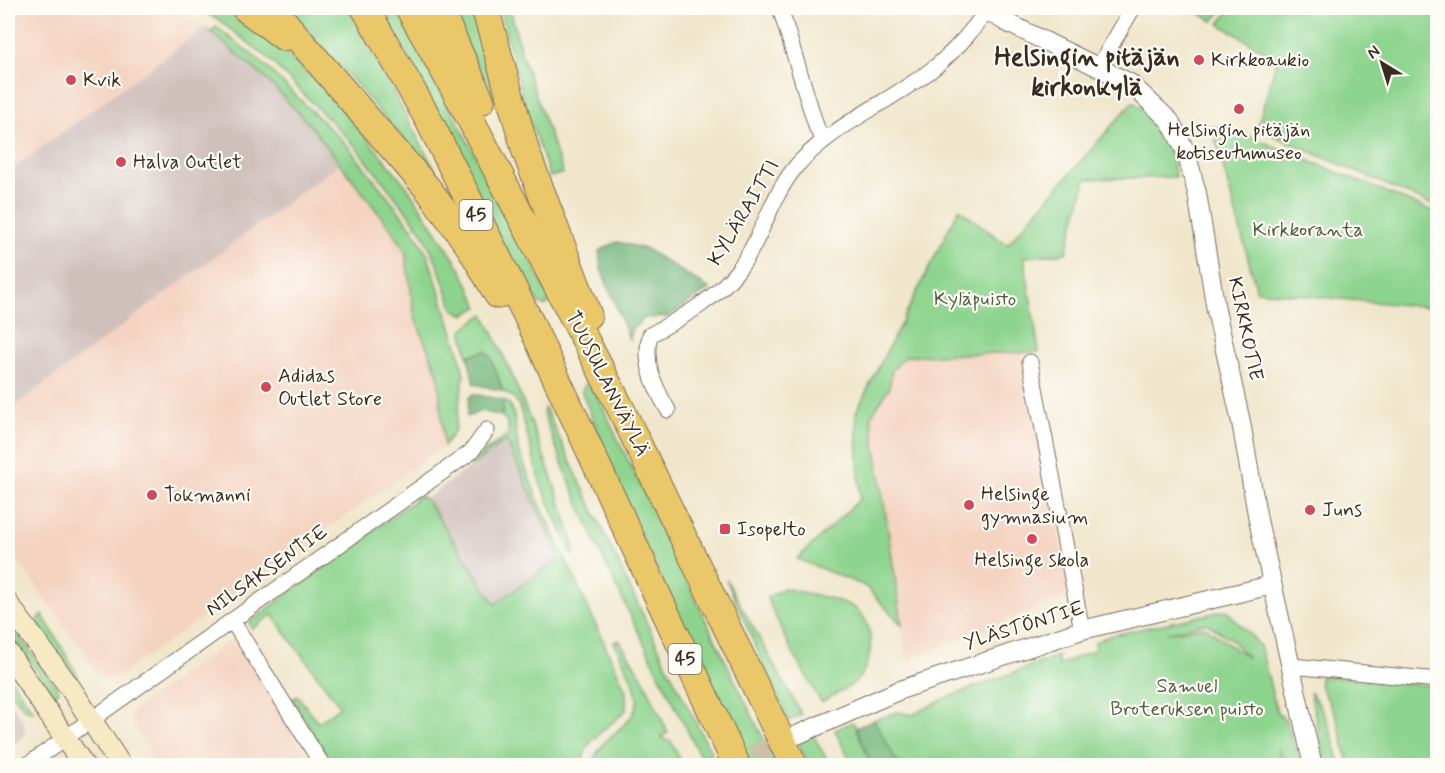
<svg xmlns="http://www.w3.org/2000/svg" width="1445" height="773" font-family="Mynerve,sans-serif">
  <rect width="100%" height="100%" fill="#fdfcf7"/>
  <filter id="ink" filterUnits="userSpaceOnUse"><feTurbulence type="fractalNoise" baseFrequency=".0167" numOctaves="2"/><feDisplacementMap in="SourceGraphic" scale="12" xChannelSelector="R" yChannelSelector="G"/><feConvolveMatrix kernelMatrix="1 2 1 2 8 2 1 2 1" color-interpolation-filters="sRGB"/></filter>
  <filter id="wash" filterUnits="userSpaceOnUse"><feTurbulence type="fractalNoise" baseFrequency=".008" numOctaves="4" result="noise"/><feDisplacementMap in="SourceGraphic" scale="24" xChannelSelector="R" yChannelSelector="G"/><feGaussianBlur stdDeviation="1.35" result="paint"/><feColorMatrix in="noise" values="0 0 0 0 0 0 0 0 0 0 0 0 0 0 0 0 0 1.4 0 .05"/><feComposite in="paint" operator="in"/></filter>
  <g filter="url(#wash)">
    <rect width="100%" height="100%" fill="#f0e6cb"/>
    <g fill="#f4d3c0">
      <path d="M8 8H166L206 27 8 172Z"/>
      <path d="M339 164 394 233 405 250 415 318 438 374 444 446 122 674 103 680 8 547V411Z"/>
      <path d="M1024 353 1070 594 907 661 871 416 889 388 892 370 906 356Z"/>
      <path d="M233 637 313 765H156L129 714Z"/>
    </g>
    <g fill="#d0c0bc">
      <path d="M206 27 266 79 311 126 339 164 8 411V172Z"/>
      <path d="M506 440 561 558 495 604 426 499Z"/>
      <path d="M8 699 24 722 25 734 8 749Z"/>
    </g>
    <g fill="#8dd48e" stroke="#647f56" stroke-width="1.5" fill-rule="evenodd">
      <path d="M196 8H227L255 26 328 91 408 188 460 268 479 307 464 315 453 309 437 263 422 231 355 146 268 58 217 19Z"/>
      <path d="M283 8H348L443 185 350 77Z"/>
      <path d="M381 8H398L549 296 548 304 544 306 539 304 507 255 439 114Z"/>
      <path d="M448 8H471L501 116Z"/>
      <path d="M499 8H510L521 53 563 173 550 177 527 112Z"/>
      <path d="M1189 8H1224L1213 21Z"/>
      <path d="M1231 8H1437V207L1257 128 1277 59 1219 24Z"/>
      <path d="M216 27 259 60 347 145 412 228 427 253 459 352 464 375 455 430 444 446 438 374 415 318 405 250 394 233 311 126 266 79 211 32Z"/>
      <path d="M1133 102C1162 119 1169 146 1176 177L1086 179 1066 253 1024 257 1039 352 906 356 892 370 889 388 871 416 902 625 865 586 797 559 860 499 856 412 959 209 1007 245Z"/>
      <path d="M1212 126 1246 135 1437 213V308L1257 291Z"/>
      <path d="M484 314C521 390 549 466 575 547L573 556 541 485 519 405 513 397 503 391 490 356 485 351 468 356 462 330Z"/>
      <path d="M585 383 595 392 776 765H749L623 497 582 392Z"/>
      <path d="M504 400 510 405 514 416 518 448 533 488 626 691V710C610 728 582 739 583 765H333L292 699 298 696 318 723 340 706 272 615 252 629 249 623 420 496 426 499 495 604 560 558 506 440 471 466 470 462 509 434 507 422 502 416Z"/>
      <path d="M545 408 669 670 712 754 701 758C645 645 585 531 543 412Z"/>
      <path d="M726 579 802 715 788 721Z"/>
      <path d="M784 588C806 594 831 596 851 606 877 619 875 661 857 680 847 690 833 696 821 702L790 648 767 598Z"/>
      <path d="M1227 610C1236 625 1254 634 1261 649L1277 712 1286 721 1301 765H1283L1279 749 1281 765H852L835 730 853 722 861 739 880 732 874 720 898 712 912 715 946 698 1058 656V665L1095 650V642L1109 636ZM1206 623 1231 639 1248 658 1205 627 1166 633Z"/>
      <path d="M43 615 78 676 77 679 52 650 37 620Z"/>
      <path d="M8 620 59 691 54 695 8 631Z"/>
      <path d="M619 640 644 680 668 733 662 736 665 741 670 740 683 765H593C598 734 639 726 637 698 635 679 621 659 614 642Z"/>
      <path d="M8 674 33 711 25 710 8 686Z"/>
      <path d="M1320 676 1437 686V765H1349L1337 718 1320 685Z"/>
      <path d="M1310 692C1328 714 1333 738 1340 765H1326Z"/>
      <path d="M813 735 830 765H809L798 742Z"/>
    </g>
    <g fill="#72b679" stroke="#56704c" stroke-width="1.5">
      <path d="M617 242 646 249 710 289 667 317 645 318 631 330 630 341 601 269 599 251Z"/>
      <path d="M485 351 490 356 503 391 474 384 468 356Z"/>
      <path d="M473 394 504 400 502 416 481 411 467 417 469 398Z"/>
      <path d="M874 720 899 765H871L856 728Z"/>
    </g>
  </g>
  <g filter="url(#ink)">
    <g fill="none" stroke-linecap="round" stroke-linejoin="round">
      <path stroke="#ccc0a8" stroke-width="18" stroke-dasharray="18 9" stroke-linecap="butt" d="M728 766 792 737"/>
      <defs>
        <g id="minor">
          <path d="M780 8 817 129 824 140"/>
          <path d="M1099 66 1133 8"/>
          <path d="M1030 362 1082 630"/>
          <path d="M668 410C654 386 643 362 650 335 682 317 715 300 738 270 763 238 771 194 799 163 836 124 887 103 930 71 950 56 972 32 986 11"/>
          <path d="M233 622 323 766"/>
          <path d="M1292 666 1438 680"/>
          <path d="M26 766 471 452 487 430"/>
        </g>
        <g id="tertiary">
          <path d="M983 8 1006 22 1130 83 1170 121 1186 152 1197 193 1216 310 1241 422 1258 520 1313 766"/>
          <path d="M797 735 900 690 1082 630 1272 585"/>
        </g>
        <g id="secondary">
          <path d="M8 604 71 689 121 766"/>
          <path d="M8 653 84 766"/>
        </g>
        <g id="motorway">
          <path d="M245 8 284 37"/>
          <path d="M272 8 428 189 470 247 498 295"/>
          <path d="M365 8 427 117 529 320 737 766"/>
          <path d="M409 8 462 103 619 405 794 766"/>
          <path d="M439 8 481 101"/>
          <path d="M485 8 526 152 588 315"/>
        </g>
      </defs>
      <use href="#minor" stroke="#7a6c5b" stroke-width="17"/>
      <use href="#tertiary" stroke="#7a6c5b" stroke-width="20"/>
      <use href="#secondary" stroke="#7a6c5b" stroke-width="23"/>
      <use href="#motorway" stroke="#7a6c5b" stroke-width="29"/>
      <use href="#minor" stroke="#fff" stroke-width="15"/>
      <use href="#tertiary" stroke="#fff" stroke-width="18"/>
      <use href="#secondary" stroke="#f7e9c3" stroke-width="21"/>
      <use href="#motorway" stroke="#eac769" stroke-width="27"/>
    </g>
  </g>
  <g fill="#d1495b" stroke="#fdfcf7" stroke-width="2">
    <circle cx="1199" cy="60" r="6"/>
    <circle cx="71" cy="80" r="6"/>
    <circle cx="1239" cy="109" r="6"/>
    <circle cx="121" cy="162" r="6"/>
    <circle cx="266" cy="387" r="6"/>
    <circle cx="152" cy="495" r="6"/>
    <circle cx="969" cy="505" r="6"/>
    <circle cx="1310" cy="510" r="6"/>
    <rect x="719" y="523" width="12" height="12" rx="3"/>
    <circle cx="1032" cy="539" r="6"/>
  </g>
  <g text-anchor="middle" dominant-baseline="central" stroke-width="4.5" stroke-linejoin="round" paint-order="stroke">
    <g fill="#fdfcf7" stroke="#75695f" stroke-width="1.5">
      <rect x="459.5" y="200" width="33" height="30" rx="4.5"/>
      <rect x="668.5" y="644" width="33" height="30" rx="4.5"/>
    </g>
    <g font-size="18" font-weight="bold" fill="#3b2a1e">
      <text x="476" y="215">45</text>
      <text x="685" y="659">45</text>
    </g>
    <g font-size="20" fill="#3b2a1e" stroke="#fdfcf7" text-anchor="start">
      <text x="1211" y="60">Kirkkoaukio</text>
      <text x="83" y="80">Kvik</text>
      <text x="1239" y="130" text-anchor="middle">Helsingin pitäjän<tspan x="1239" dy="23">kotiseutumuseo</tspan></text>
      <text x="133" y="162">Halva Outlet</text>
      <text x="278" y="376">Adidas<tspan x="278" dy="23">Outlet Store</tspan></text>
      <text x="981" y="494">Helsinge<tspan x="981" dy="23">gymnasium</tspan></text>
      <text x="164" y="495">Tokmanni</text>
      <text x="1322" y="510">Juns</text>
      <text x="737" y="529">Isopelto</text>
      <text x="1032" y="560" text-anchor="middle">Helsinge skola</text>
    </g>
    <g font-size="20" fill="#3b2a1e" stroke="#fdfcf7">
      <text transform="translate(744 213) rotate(-59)">KYLÄRAITTI</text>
      <text transform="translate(1245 329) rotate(78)">KIRKKOTIE</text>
      <text transform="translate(607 384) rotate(63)">TUUSULANVÄYLÄ</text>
      <text transform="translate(267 571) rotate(-35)">NILSAKSENTIE</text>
      <text transform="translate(1024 626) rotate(-17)">YLÄSTÖNTIE</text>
    </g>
    <g font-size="20" fill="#545d40" stroke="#fdfcf7">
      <text x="1308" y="230">Kirkkoranta</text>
      <text x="975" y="299">Kyläpuisto</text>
      <text x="1187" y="686">Samuel<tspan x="1187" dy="23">Broteruksen puisto</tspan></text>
    </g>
    <g font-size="26" font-weight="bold" fill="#3b2a1e" stroke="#fdfcf7">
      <text x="1087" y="58">Helsingin pitäjän<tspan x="1087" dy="30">kirkonkylä</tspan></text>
    </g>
  </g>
  <rect width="1445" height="773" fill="none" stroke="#fdfcf7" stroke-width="30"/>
  <g transform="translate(1382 63) rotate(322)" stroke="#fdfcf7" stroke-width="4.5" paint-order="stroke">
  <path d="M0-4.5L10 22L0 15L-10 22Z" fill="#3b2a1e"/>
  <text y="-9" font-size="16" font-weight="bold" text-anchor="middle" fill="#3b2a1e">N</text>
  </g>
</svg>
